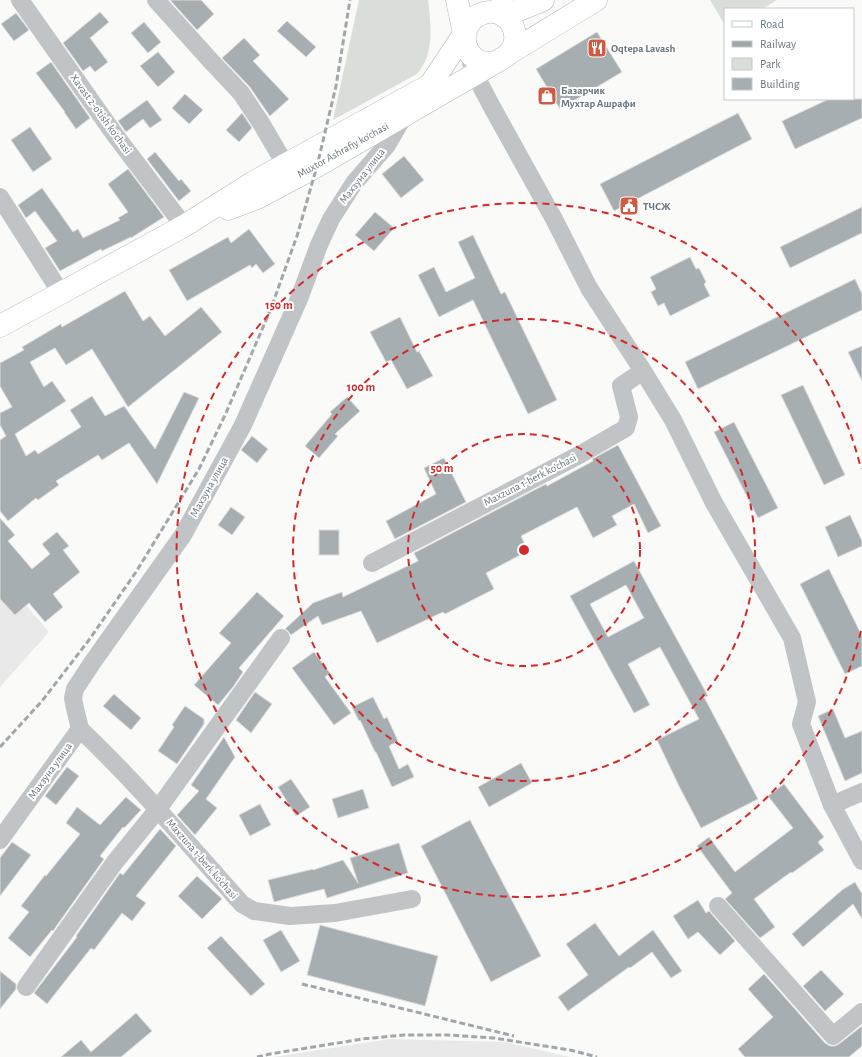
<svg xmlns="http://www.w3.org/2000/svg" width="862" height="1057" font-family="'Alegreya Sans',sans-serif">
  <rect width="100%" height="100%" fill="#fafaf8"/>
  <g fill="#e8e9e8">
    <path d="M0 575 49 632 0 687Z"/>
    <path d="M390 1039 505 1042 570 1057H273Z"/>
  </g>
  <g fill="#daded8">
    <path d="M359 0H428C431 25 435 54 417 74L333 120Z"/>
    <path d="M710 0H777L762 9H725V25Z"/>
  </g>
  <g fill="#a6aeb2" stroke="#dcdcda" fill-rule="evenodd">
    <path d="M170 0H201L214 14 197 30Z"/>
    <path d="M100 12 109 22 90 38 108 62 95 72 90 66 83 71 63 43Z"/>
    <path d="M16 13 29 30 14 41 1 24Z"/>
    <path d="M287 21 316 47 306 57 277 31Z"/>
    <path d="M144 22 161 42 148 53 131 33Z"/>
    <path d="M597 32 622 72 560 109 536 69Z"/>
    <path d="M244 38 260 55 253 61 289 99 270 116 267 112 249 86 222 58Z"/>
    <path d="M158 52 175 72 158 87 140 66Z"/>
    <path d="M51 62 90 118 76 129 64 112H65L36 73Z"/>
    <path d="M185 94 203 110 189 124 172 108Z"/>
    <path d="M829 99H862V118L795 149 782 121Z"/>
    <path d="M147 100 162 120 150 128 143 119 126 132 118 121Z"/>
    <path d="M242 113 252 128 239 142 226 130Z"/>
    <path d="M738 113 752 139 614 211 600 184Z"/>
    <path d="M30 127 52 159 33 172 11 140Z"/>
    <path d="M155 152 179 181 181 179 191 191 179 201 147 159Z"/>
    <path d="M404 156 424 180 401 198 382 174Z"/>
    <path d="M128 169 164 217 131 238V237L102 251 101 249 60 271 45 248 57 241 35 211 26 218 18 205 42 188 73 232 78 229 83 238 120 220 118 218 128 212 108 184Z"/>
    <path d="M862 207V233L790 268 780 247Z"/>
    <path d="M375 212 394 228 374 251 355 235Z"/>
    <path d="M249 229 275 264 263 273 256 264 252 268 250 265 187 301 169 270 228 237 231 243Z"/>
    <path d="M473 235 501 294 505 292 557 400 528 414 473 300 439 317 418 275 434 267 446 292 475 278 458 242Z"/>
    <path d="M690 257 696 269 699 268 706 282 704 284 710 296 670 316 664 303 658 306 651 292 656 289 650 277Z"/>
    <path d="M855 279 862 294V310L698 389 685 362Z"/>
    <path d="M125 291 143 321 150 316 165 336 201 307 222 332 128 407 92 349 66 365 55 348 30 362 44 387 52 381 66 401 15 434 26 456 35 450 38 454 81 427 70 410 92 396 105 416 124 406 155 449 184 392 199 398 157 484 129 443 102 460 98 455 56 481 59 485 38 500 36 498 8 521 0 511V440L6 436 0 425V413L12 407 0 386V363L24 350 22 347 61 324 62 327Z"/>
    <path d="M400 317 417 352 419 351 433 376 407 389 391 360 386 362 370 332Z"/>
    <path d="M862 346V381L848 352Z"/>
    <path d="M803 385 845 475 824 485 781 395Z"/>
    <path d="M347 397 360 411 335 434 338 436 319 458 305 446 332 414 330 412Z"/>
    <path d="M734 422 778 508 758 518 714 432Z"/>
    <path d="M252 436 268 449 257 463 241 450Z"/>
    <path d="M618 445 661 526 648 533 634 504 612 516 617 525 593 538 577 507 521 536 528 551 486 573 494 589 445 614 443 612 377 643 361 611 322 625 318 616 291 635 287 630 285 629 313 603 342 592 343 597 418 561 414 553 546 484 547 486 593 461 592 459Z"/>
    <path d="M444 458 466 502 395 539 386 521 436 494 424 468Z"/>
    <path d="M231 507 245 517 232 535 218 525Z"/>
    <path d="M850 515 862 541V546L838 557 825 527Z"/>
    <path d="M0 518 15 535 8 541 32 569 50 554 42 544 57 532 69 546 63 550 80 572 53 594 63 607 45 622 29 603 15 615 0 599Z"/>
    <rect x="319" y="530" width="20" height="25"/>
    <path d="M634 561 708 696 704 697 758 799 701 828 679 786 657 740 699 719 660 647 628 664 650 705 634 713 570 596ZM626 585 644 618 608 637 590 604Z"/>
    <path d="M829 569 862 636V666L845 674 800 584Z"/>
    <path d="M257 592 284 616 239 668 243 672 233 687 218 705 194 685 231 643 219 633Z"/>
    <path d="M314 652 330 673 325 677 351 713 334 725 292 668Z"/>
    <path d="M255 692 272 704 251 733 236 720Z"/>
    <path d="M114 694 141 718 131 730 103 706Z"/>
    <path d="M373 697 384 719 387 717 398 741 389 746 399 769 408 764 414 777 392 787 376 752H375L360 720 359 721 352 707Z"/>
    <path d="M185 706 204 719V724L177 764 158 751 174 727 172 725Z"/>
    <path d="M833 709 845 738 862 731V773L845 781 818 716Z"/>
    <path d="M224 737 235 757 206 799 217 808 195 835 177 815 199 791 191 785Z"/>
    <path d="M521 763 532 783 489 807 478 787Z"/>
    <path d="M67 767 79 776 56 805 45 796Z"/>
    <path d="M291 779 310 807 296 816 278 787Z"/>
    <path d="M784 784 824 837 818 842 824 850 792 873 791 872 754 899 775 927 760 938 725 899 732 893 697 846 709 837 735 872 793 828 768 796Z"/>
    <path d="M363 789 369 808 338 818 332 799Z"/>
    <path d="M126 797 141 810 124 828 123 827 100 856 104 859 55 928 53 931 52 930 30 957 8 938 29 912 21 906 45 875 46 876 80 834 66 823 77 807 100 825Z"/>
    <path d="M260 804 271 825 250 836 239 815Z"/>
    <path d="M470 820 541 956 491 982 421 846Z"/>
    <path d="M160 829 176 846 136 896 146 903 132 921 122 913 94 950 91 948 47 1004 34 993 77 937 76 936 120 873 123 875Z"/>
    <path d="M12 842 31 855 0 896V858Z"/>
    <path d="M399 843 408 873 327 898 324 889 274 902 268 880 313 869V870L343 860 358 883 350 858Z"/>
    <path d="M197 876 222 899 202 919 178 896Z"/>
    <path d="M855 882 862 894V919L853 904 803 947 792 934 842 890Z"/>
    <path d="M698 900 706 913 709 911 735 941 720 955 698 932 688 939 673 916Z"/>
    <path d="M595 923 619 956 653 930 682 971 671 978 652 952 630 968 629 967 568 1011 558 997 588 975 566 944Z"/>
    <path d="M320 925 438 956 425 1006 307 975Z"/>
    <path d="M281 930 300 961 281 972 263 940Z"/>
    <path d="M221 936 265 984 251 996 207 948Z"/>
    <path d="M821 970 844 994 825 1011 803 986Z"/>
    <path d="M0 971 16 984V989L0 1009Z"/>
    <path d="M764 974 825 1043 830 1046H835L839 1044 862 1026V1046L849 1057H745L738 1049 773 1017 748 989Z"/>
    <path d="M136 1013 152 1031 121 1057H61L81 1040 91 1052Z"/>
  </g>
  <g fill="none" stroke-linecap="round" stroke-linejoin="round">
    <defs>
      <g id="secondary">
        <path d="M502 3 504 16 543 0"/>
        <path d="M511 52 596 0"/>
        <path d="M228 209 257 198 317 166 496 62C501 59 508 56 511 51 519 40 515 23 504 16 498 12 490 11 484 13 457 20 459 60 487 63 490 63 493 62 496 62"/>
        <path d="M0 326 61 293 184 226 252 183 430 85 464 34 457 0"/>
      </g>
    </defs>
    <use href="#secondary" stroke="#b2b8bc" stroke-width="23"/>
    <g stroke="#c0c4c7" stroke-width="18">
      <path d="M20 0 115 135 184 226"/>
      <path d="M156 0 210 60 241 93 261 123 285 164"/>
      <path d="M471 62 475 75 492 107 554 219 589 288 643 371 673 420 714 503 792 638 807 702 801 724 832 805 862 861"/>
      <path d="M0 197 61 293"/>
      <path d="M372 563 581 454 626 428 629 417 621 386 643 371"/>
      <path d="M80 729C138 784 189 845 242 904L254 911 290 916 335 913 412 899"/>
      <path d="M832 805 862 792"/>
      <path d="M0 840 80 729 75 708 73 698 75 689 92 663 183 535 243 425 299 299 319 245 331 219 354 183 387 145 404 116"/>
      <path d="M718 906 833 1036 862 1012"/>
      <path d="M26 987 115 862 158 809 281 638"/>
    </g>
    <use href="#secondary" stroke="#fff" stroke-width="22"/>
    <g stroke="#a0a7ab" stroke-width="3" stroke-dasharray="6 3" stroke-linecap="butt">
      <path d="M0 747 42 701 89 640 136 572 199 469 226 413 270 311 297 236 317 166 336 86 350 0"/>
      <path d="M302 984 514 1036"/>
      <path d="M257 1057 270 1054 362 1039 404 1035H448L494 1038 570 1050 597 1057"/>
    </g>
  </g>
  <g fill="none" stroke="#d62828" stroke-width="2" stroke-dasharray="7 5">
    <circle cx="524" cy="550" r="116"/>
    <circle cx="524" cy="550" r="231"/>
    <path d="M861 631A347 347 0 1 1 861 469"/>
  </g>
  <defs>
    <symbol id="restaurant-square" viewBox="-11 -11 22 22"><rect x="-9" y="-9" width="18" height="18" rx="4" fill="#cf5b43" stroke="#fff"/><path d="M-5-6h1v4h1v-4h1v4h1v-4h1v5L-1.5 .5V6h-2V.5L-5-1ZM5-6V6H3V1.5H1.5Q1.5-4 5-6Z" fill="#fff"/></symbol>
    <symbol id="shop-square" viewBox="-11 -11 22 22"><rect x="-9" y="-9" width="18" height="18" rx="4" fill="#cf5b43" stroke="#fff"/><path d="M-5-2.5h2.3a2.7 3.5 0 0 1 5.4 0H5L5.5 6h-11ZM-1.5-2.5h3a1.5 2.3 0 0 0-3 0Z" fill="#fff"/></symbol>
    <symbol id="civic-square" viewBox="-11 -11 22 22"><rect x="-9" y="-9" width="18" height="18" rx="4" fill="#cf5b43" stroke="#fff"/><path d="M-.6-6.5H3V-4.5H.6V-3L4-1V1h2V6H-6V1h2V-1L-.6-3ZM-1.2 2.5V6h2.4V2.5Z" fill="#fff"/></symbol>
  </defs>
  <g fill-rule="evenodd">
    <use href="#restaurant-square" x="586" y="37" width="22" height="22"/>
    <use href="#shop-square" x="536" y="85" width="22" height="22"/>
    <use href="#civic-square" x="618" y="195" width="22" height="22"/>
  </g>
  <g text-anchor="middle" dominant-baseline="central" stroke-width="4" stroke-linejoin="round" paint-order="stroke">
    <g font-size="11" font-weight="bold" fill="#68777f" stroke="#fff" text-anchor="start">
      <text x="611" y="48">Oqtepa Lavash</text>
      <text x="561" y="90">Базарчик<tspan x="561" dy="13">Мухтар Ашрафи</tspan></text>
      <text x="643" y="206">ТЧСЖ</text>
    </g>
    <g font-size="11" fill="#68777f" stroke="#fff">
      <text transform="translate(101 114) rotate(54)">Xavast 2-o'tish ko'chasi</text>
      <text transform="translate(343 150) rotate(-29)">Muxtor Ashrafiy ko'chasi</text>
      <text transform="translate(362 176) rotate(-52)">Махзуна улица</text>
      <text transform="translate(530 480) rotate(-27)">Maxzuna 1-berk ko'chasi</text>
      <text transform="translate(209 487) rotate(-61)">Махзуна улица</text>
      <text transform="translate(50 771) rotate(-54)">Махзуна улица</text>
      <text transform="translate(202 859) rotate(49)">Maxzuna 1-berk ko'chasi</text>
    </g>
  </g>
  <circle cx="524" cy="550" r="6" fill="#d62828" stroke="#fff" stroke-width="2"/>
  <g font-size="12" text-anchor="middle" font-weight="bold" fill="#d62828" stroke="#fff" stroke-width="4" stroke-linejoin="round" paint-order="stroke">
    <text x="279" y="309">150 m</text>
    <text x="361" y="391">100 m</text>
    <text x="442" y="472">50 m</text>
  </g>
  <rect x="724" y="8" width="130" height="92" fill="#ffffff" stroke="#c3c9cc"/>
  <rect x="732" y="21" width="20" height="6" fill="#ffffff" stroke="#c3c9cc"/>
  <text x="760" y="28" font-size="12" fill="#68777f">Road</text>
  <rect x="732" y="41" width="20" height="6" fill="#a0a7ab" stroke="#c3c9cc"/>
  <text x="760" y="48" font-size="12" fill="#68777f">Railway</text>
  <rect x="732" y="58" width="20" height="12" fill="#daded8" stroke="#c3c9cc"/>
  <text x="760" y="68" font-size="12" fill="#68777f">Park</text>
  <rect x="732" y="78" width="20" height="12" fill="#a6aeb2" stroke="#c3c9cc"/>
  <text x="760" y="88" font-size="12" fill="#68777f">Building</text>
</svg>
